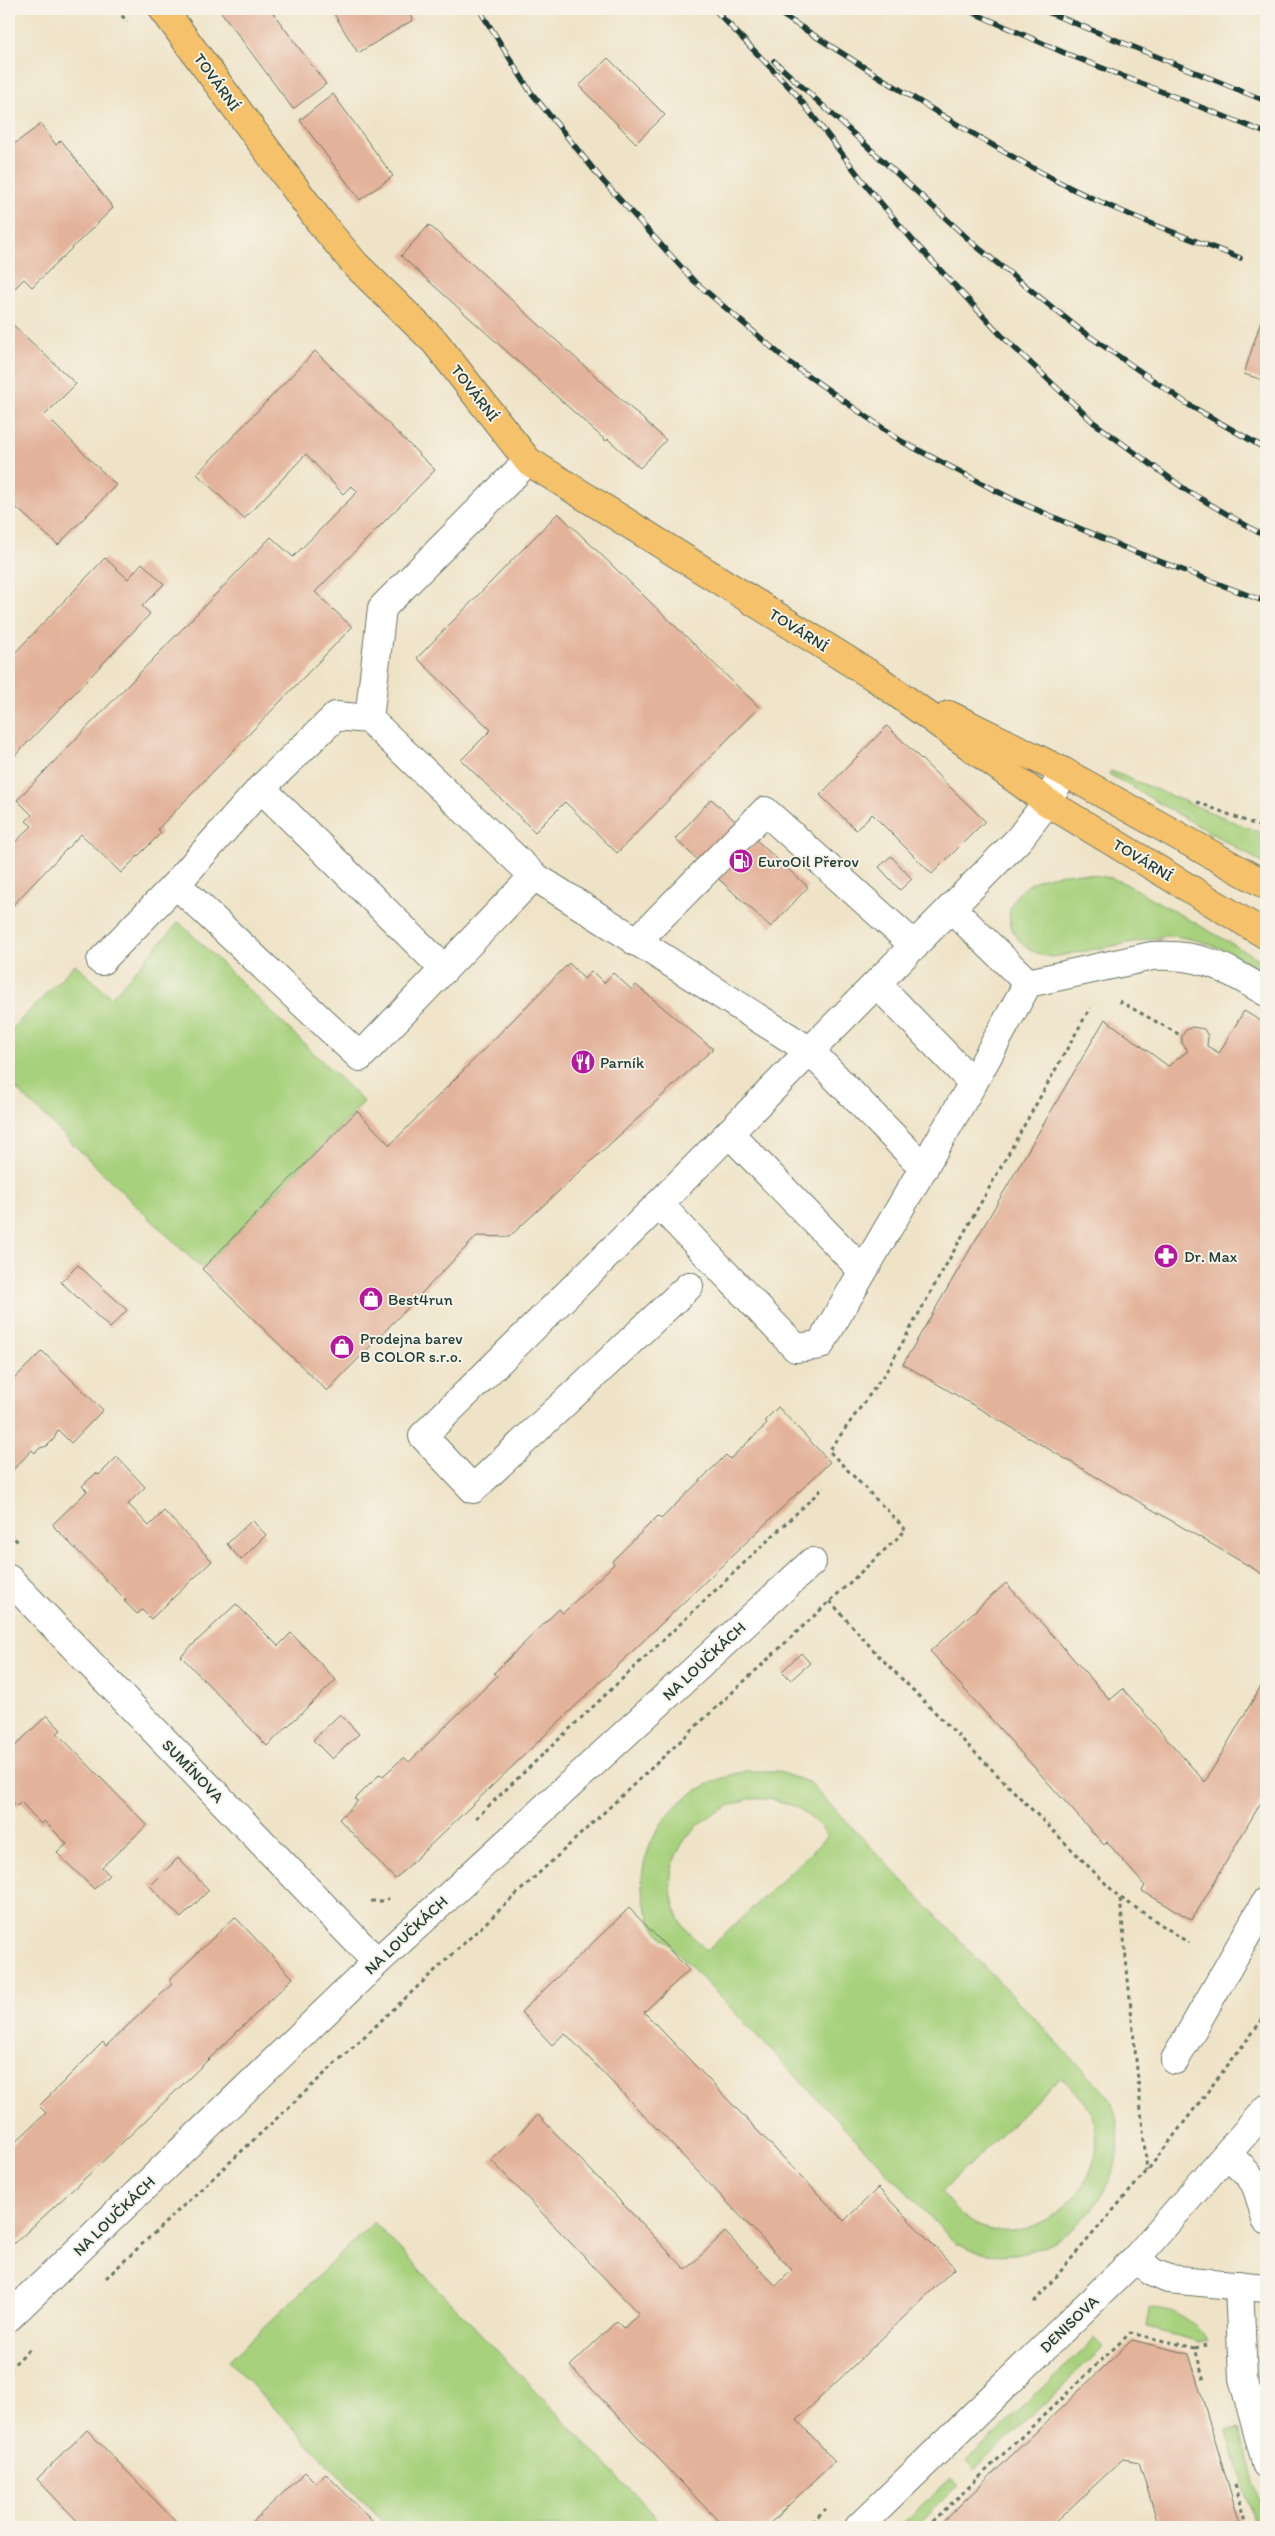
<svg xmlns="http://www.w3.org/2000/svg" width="1275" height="2536" font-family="Itim,sans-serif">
  <rect width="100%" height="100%" fill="#f7f3e8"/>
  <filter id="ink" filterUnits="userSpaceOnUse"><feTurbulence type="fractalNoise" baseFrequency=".02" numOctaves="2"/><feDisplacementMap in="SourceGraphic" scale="10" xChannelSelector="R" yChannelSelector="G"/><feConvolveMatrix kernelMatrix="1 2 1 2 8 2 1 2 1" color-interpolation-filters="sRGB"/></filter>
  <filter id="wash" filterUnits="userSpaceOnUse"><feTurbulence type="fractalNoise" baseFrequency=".0096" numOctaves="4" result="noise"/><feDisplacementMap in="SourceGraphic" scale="20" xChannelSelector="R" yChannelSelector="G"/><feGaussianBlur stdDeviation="1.12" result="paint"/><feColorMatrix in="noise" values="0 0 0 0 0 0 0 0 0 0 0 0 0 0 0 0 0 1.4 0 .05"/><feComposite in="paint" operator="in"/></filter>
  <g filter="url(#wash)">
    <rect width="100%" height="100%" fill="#efe3c7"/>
    <g fill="#a7d17d" stroke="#638758" fill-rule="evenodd">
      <path d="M1111 771 1266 835V865L1109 774Z"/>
      <path d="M1080 873 1111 878 1126 884 1266 963V973C1233 954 1205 937 1166 936L1053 957C1016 954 993 913 1024 888 1041 875 1059 874 1080 873Z"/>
      <path d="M179 922 364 1102 202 1269 9 1082V1032L75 964 111 997Z"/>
      <path d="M745 1771H777L810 1783 1109 2097C1152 2188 1041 2290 955 2243L656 1930C642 1906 638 1884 646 1857 661 1807 697 1784 745 1771ZM749 1799C788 1798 803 1807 828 1836L707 1951C697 1940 684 1930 678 1916 653 1858 696 1813 749 1799ZM1061 2077C1071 2087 1082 2097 1089 2109 1121 2170 1048 2248 984 2228 967 2223 952 2206 941 2192Z"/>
      <path d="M374 2222 657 2518 647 2527H388L229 2361Z"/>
      <path d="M1150 2308C1176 2309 1191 2319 1208 2340L1200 2342 1147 2328Z"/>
      <path d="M1095 2338 1104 2347 975 2469 967 2461Z"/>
      <path d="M1239 2428 1264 2517 1253 2520 1227 2431Z"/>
      <path d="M950 2478 958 2486 916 2527H899Z"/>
    </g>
    <g id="blocks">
      <g fill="#e3b29a">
        <path d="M219 9H270L326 84 293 109Z"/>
        <path d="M331 9H406L413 20 358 53Z"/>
        <path d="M608 58 665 115 636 143 579 86Z"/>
        <path d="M333 94 393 176 360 200 300 120Z"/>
        <path d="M41 124 56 145 61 140 113 208 32 287 24 279 9 294V148Z"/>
        <path d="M429 225 666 440 640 468 608 439 606 441 401 256Z"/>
        <path d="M1266 305V381L1244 374Z"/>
        <path d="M9 321 76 384 45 415 116 485 58 545 9 501Z"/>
        <path d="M315 351 435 470 315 592 352 627 158 829 161 833 121 873 81 834 9 909V848L32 826 26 821 32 815 17 800 271 537 293 557 358 491 351 486 343 494 306 454 244 519 197 474Z"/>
        <path d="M558 513 759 707 617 853 565 802 535 832 461 760 491 730 417 658Z"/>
        <path d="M105 558 128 579 142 563 164 584 142 606 150 614 9 762V659Z"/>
        <path d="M887 726 985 821 932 874 872 814 856 830 820 795Z"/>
        <path d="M711 799 808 887 771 927 675 839Z"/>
        <path d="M891 856 912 879 900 890 879 867Z"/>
        <path d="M569 963 584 979 592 971 604 983 613 973 632 990 636 985 713 1049 509 1237 477 1236 327 1391 202 1269 357 1111 390 1145Z"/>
        <path d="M1244 1011 1266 1024V1576L903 1364 1105 1019 1168 1066 1188 1051 1182 1043V1036L1186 1030 1192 1027 1204 1029 1208 1036 1207 1046 1219 1053Z"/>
        <path d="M78 1265 127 1310 110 1328 61 1282Z"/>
        <path d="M42 1351 103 1410 71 1443 58 1430 54 1439 47 1446 40 1448 35 1453 32 1450 9 1474V1393L14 1388 9 1384Z"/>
        <path d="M778 1407 830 1462 395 1879 339 1819 358 1801 355 1799 380 1774 383 1776 404 1757 409 1762 497 1676 494 1673 559 1609 563 1613 614 1564 612 1561 658 1516 661 1519 726 1455 730 1459 767 1424 765 1420Z"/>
        <path d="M117 1457 145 1487 128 1504 149 1526 164 1511 212 1561 151 1619 142 1610 137 1614 124 1601 126 1600 55 1528 53 1524 87 1491 82 1486 96 1473 99 1475Z"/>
        <path d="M252 1520 266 1535 241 1560 227 1544Z"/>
        <path d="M1006 1583 1110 1700 1123 1689 1205 1782 1261 1686 1266 1674V1794L1192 1920 1142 1891 1145 1886 1107 1842 1104 1845 930 1651Z"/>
        <path d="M236 1604 278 1646 291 1633 336 1680 267 1746 181 1656Z"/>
        <path d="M801 1653 810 1663 791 1680 782 1671Z"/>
        <path d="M340 1714 359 1734 332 1759 313 1740Z"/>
        <path d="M47 1715 61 1730 57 1733 147 1825 102 1867 109 1875 94 1889 57 1853 67 1844 44 1821 41 1824 21 1802 17 1806 9 1798V1752Z"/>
        <path d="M178 1858 209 1890 181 1918 150 1886Z"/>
        <path d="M629 1908 689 1970 644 2012 844 2221 878 2188 955 2268 797 2420 835 2461 766 2527H724L570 2366 617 2321 624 2328 639 2314 491 2160 538 2115 686 2270 725 2232 776 2286 792 2270 565 2033 552 2045 521 2012Z"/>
        <path d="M235 1917 293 1978 97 2167 15 2243 9 2244V2148L46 2113 39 2106 103 2042 106 2046 172 1984 169 1980Z"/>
        <path d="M1132 2340 1189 2354 1241 2527H1159L1139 2462 1123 2459 1050 2527H937Z"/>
        <path d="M87 2430 181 2527H83L37 2479Z"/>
        <path d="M305 2472 316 2483 326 2474 378 2527H247Z"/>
      </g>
    </g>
  </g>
  <g filter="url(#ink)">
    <use href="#blocks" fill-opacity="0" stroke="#687767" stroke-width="1"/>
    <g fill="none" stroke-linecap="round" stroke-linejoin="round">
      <defs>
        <g id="minor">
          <path d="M369 719 382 608 528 461"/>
          <path d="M261 788 444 969"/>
          <path d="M534 876 369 719 336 716 261 788 176 884 360 1057 534 876 810 1051 924 1168"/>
          <path d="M951 908 1028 983"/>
          <path d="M636 942 765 811 915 946"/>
          <path d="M101 961 176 884"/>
          <path d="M877 984 973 1083"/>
          <path d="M729 1133 862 1270"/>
          <path d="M659 1204 796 1348 820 1345 973 1083 1028 983 1152 956C1202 953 1224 967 1266 992"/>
          <path d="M689 1286 473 1489 423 1436 659 1204 1019 839 1047 802 1064 772"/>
          <path d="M9 1579 377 1962"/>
          <path d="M1175 2060 1266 1901"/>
          <path d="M1228 2155C1258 2182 1256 2182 1266 2220"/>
          <path d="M1136 2258 1152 2272 1168 2279 1266 2288"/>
          <path d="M1239 2285 1243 2378 1266 2463"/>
          <path d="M9 2317 377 1962 812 1562"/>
          <path d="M859 2527 1136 2258 1266 2109"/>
        </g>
        <g id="major">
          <path d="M163 9 320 222 355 264 435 342 528 461 876 678 1047 802 1266 935"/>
          <path d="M949 715 1064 772 1266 885"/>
        </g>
      </defs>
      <use href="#minor" stroke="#687767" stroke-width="30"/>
      <use href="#major" stroke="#687767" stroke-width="30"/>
      <g stroke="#687767" stroke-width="3" stroke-dasharray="4 4" stroke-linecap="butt">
        <path d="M117 9 127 22"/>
        <path d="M1197 802 1266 829"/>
        <path d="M1119 1001 1182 1036"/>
        <path d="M9 1533 19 1543"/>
        <path d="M830 1601 877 1654 1120 1898 1147 2171"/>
        <path d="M476 1818 824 1487"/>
        <path d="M1121 1898 1189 1943"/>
        <path d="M371 1901H384L389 1898"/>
        <path d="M106 2278 906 1530 829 1451 886 1372 1090 1008"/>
        <path d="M1034 2302 1147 2171 1266 2015"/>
        <path d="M1195 2348 1206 2345"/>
        <path d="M9 2369 30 2349"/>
        <path d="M1235 2485 1248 2527"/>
        <path d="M806 2527 826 2509"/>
        <path d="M927 2527 1130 2333 1195 2348 1204 2381"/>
        <path d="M1258 2527 1266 2525"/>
      </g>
      <use href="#minor" stroke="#fff" stroke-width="28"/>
      <use href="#major" stroke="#f5c16b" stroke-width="28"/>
      <defs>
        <g id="rail">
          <path d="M479 9 530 91 603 181 693 280 790 363 901 441 1012 499 1125 548 1266 602"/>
          <path d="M714 9 796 94 869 189 915 243 1001 335 1093 422 1186 490 1266 537"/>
          <path d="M773 9C865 68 958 128 1055 180 1114 211 1178 234 1240 258"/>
          <path d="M965 9 1067 54 1266 133"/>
          <path d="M1040 9 1266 101"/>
          <path d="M774 61 976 246 1079 329 1189 405 1266 449"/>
        </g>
      </defs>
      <use href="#rail" stroke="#1f3d34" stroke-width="5.5"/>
      <use href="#rail" stroke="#f7f3e8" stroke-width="4" stroke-dasharray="11" stroke-linecap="butt"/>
    </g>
  </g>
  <defs>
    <symbol id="fuel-disc" viewBox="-11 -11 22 22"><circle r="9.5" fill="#b5179e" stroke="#f7f3e8"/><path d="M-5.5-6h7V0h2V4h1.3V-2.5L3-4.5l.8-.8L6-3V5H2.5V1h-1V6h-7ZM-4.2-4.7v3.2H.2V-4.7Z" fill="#fff"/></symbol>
    <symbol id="restaurant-disc" viewBox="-11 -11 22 22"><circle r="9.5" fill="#b5179e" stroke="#f7f3e8"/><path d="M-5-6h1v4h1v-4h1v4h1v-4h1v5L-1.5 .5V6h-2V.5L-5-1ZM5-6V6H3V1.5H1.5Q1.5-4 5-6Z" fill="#fff"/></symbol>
    <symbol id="pharmacy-disc" viewBox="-11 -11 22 22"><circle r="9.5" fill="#b5179e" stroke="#f7f3e8"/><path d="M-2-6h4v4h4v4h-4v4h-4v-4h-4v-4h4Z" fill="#fff"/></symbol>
    <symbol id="shop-disc" viewBox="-11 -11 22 22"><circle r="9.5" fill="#b5179e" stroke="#f7f3e8"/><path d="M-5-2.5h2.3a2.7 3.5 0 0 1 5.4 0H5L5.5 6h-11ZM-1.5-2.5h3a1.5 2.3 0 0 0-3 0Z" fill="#fff"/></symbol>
  </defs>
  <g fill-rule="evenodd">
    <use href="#fuel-disc" x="727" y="847" width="28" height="28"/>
    <use href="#restaurant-disc" x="569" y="1048" width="28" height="28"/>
    <use href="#pharmacy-disc" x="1152" y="1242" width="28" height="28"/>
    <use href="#shop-disc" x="357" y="1285" width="28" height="28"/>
    <use href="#shop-disc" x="328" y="1333" width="28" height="28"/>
  </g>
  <g text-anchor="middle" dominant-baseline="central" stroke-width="4" stroke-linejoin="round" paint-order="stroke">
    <g font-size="16" fill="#1f3d34" stroke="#f7f3e8">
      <text transform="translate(217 82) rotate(54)">TOVÁRNÍ</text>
      <text transform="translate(475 393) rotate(52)">TOVÁRNÍ</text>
      <text transform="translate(799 630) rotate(32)">TOVÁRNÍ</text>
      <text transform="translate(1143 860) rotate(31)">TOVÁRNÍ</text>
      <text transform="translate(704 1661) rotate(-43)">NA LOUČKÁCH</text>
      <text transform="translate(193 1771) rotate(46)">SUMÍNOVA</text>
      <text transform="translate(406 1935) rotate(-43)">NA LOUČKÁCH</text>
      <text transform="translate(114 2216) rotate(-44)">NA LOUČKÁCH</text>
      <text transform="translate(1069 2324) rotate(-44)">DENISOVA</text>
    </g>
    <g font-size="16" fill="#1f3d34" stroke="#f7f3e8" text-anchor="start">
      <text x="758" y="861">EuroOil Přerov</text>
      <text x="600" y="1062">Parník</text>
      <text x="1184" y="1256">Dr. Max</text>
      <text x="388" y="1299">Best4run</text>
      <text x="360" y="1338">Prodejna barev<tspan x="360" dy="18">B COLOR s.r.o.</tspan></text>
    </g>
  </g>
  <rect width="1275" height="2536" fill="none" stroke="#f7f3e8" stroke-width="30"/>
</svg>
